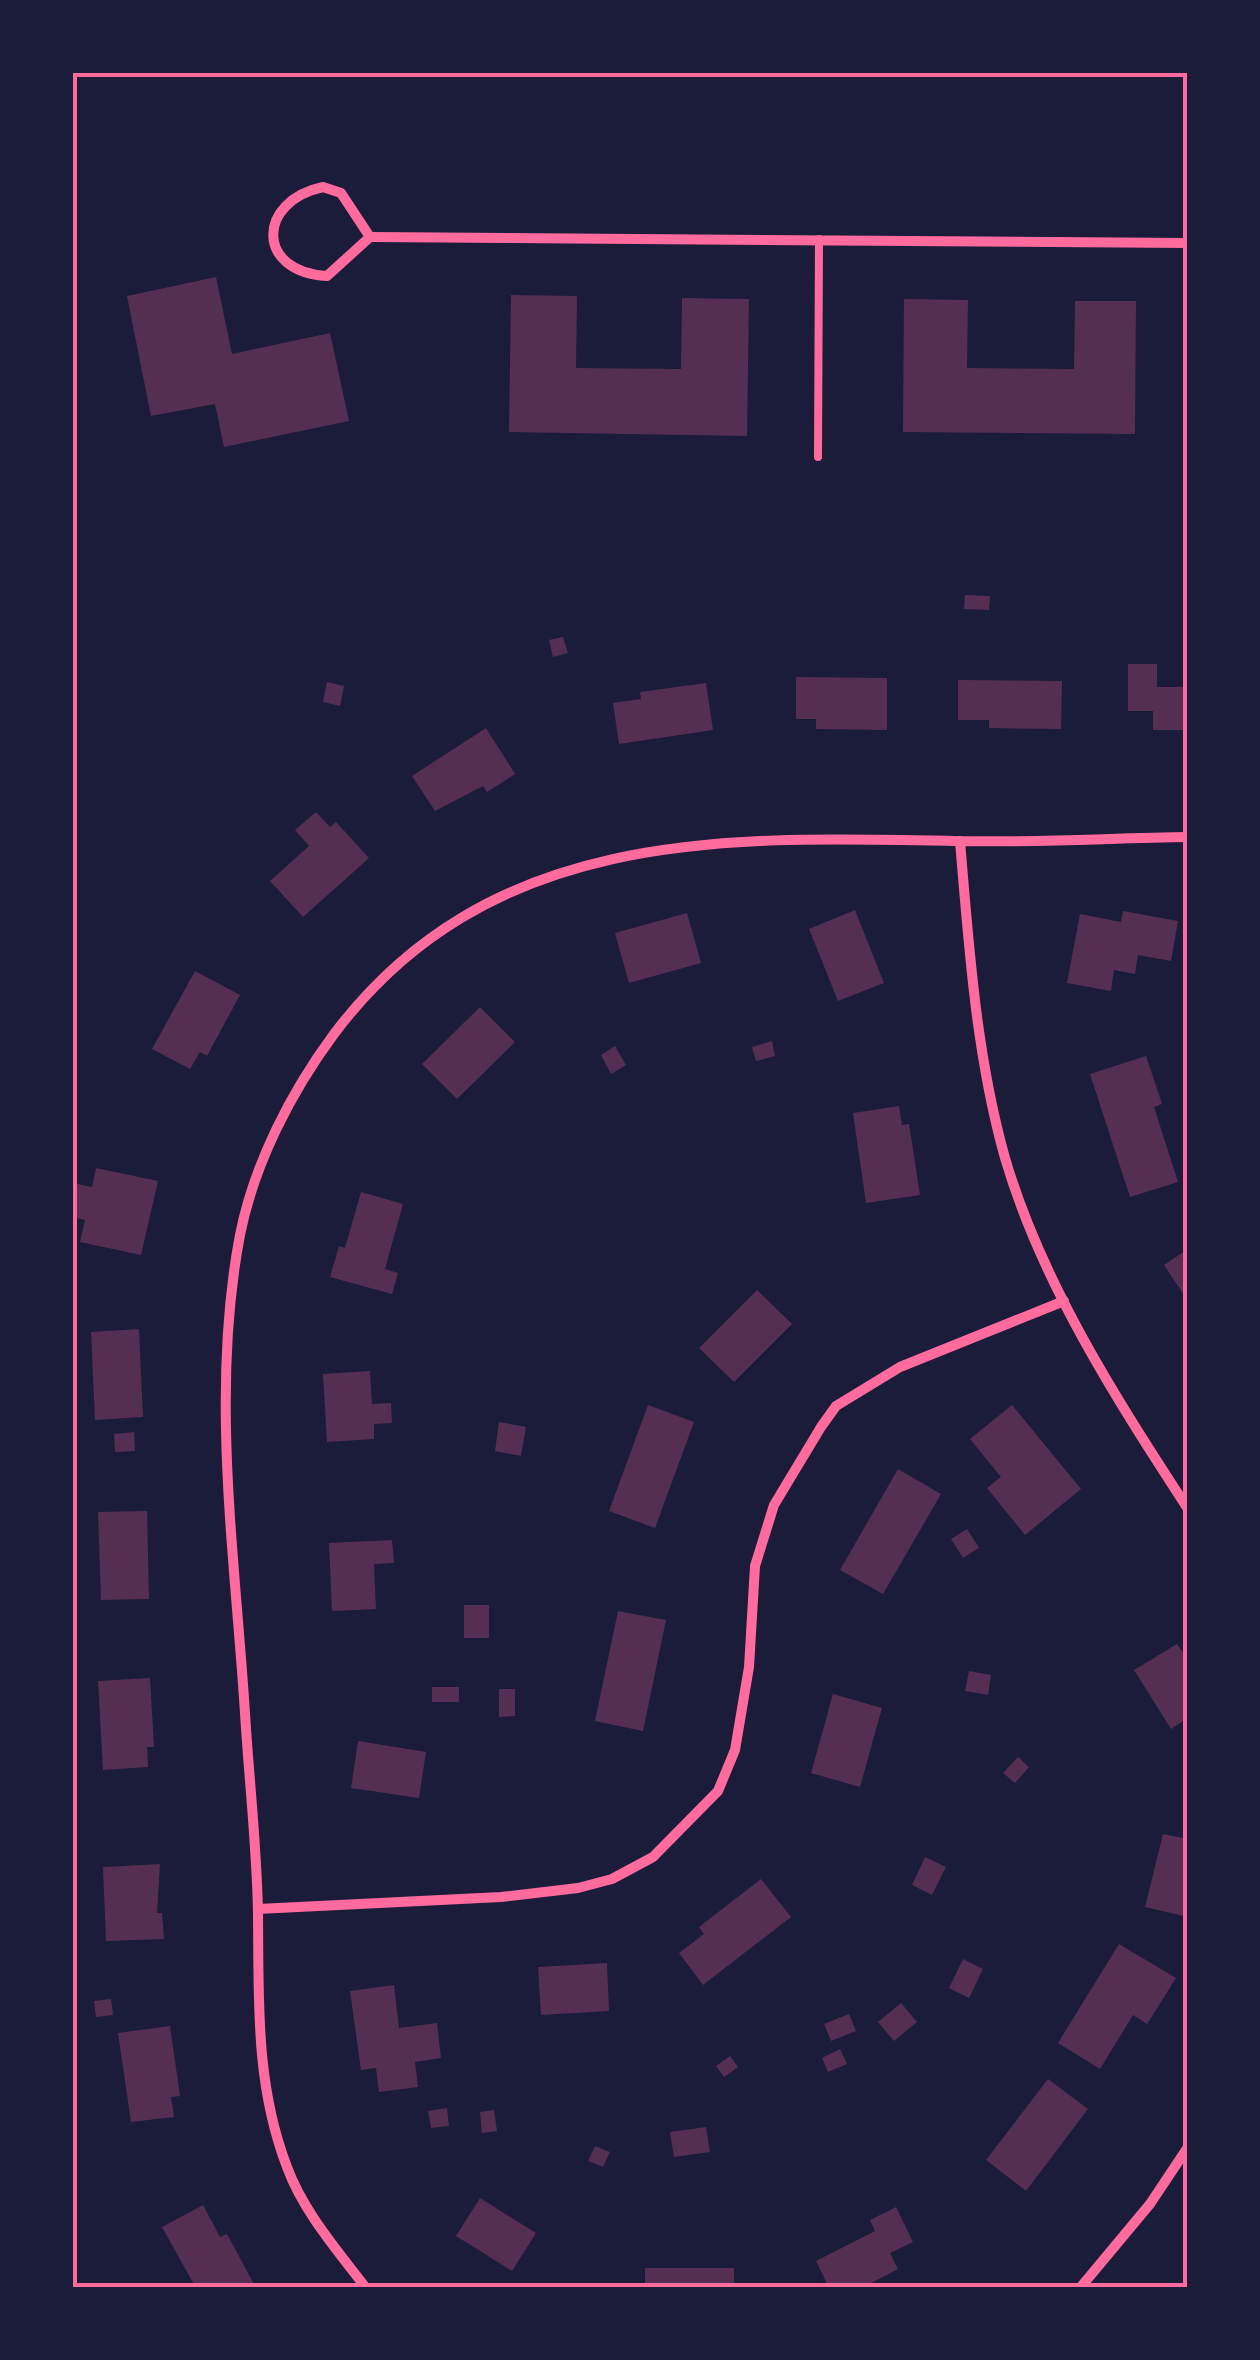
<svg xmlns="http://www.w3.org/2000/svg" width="1260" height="2360" font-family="'PT Sans Narrow',sans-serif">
  <rect width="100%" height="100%" fill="#1b1b3a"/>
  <g fill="#542f53">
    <path d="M216 277 232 354 330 333 349 421 224 447 215 404 151 416 127 296Z"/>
    <path d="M511 295 577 296 576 368 681 369 682 298 749 299 747 436 509 432Z"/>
    <path d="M904 299 968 300 967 368 1074 369 1075 301H1136L1135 434 903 432Z"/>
    <path d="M965 595 990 596 989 610 964 609Z"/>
    <path d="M563 637 568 653 553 657 549 640Z"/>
    <path d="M1128 664H1157V687H1188V730H1153V711H1128Z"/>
    <path d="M796 677 887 678V730L816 729V719H796Z"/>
    <path d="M958 680 1062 681 1061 729 989 728V720H958Z"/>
    <path d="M327 682 344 686 340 706 323 702Z"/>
    <path d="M706 683 713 730 619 744 613 703 641 699 640 692Z"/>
    <path d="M486 728 515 774 487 792 483 786 435 811 412 776Z"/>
    <path d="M316 812 330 827 336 822 369 858 303 917 270 881 309 846 295 830Z"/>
    <path d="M855 910 884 983 838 1001 809 929Z"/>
    <path d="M1123 911 1178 921 1171 961 1138 955 1135 974 1114 970 1111 991 1067 983 1080 914 1121 922Z"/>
    <path d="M687 913 701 963 629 983 615 933Z"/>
    <path d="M195 971 240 995 207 1056 200 1052 190 1069 152 1049Z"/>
    <path d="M480 1007 515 1042 457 1099 422 1064Z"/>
    <path d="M772 1041 775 1056 756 1061 752 1047Z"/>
    <path d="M615 1046 626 1065 611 1074 601 1055Z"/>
    <path d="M1146 1056 1162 1104 1154 1107 1178 1182 1130 1197 1090 1074Z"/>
    <path d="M899 1106 902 1125 909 1124 920 1195 866 1203 853 1113Z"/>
    <path d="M96 1168 158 1181 141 1255 80 1242 85 1220 72 1217 73 1183 92 1187Z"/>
    <path d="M361 1192 403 1204 385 1269 398 1273 392 1294 330 1277 339 1246 345 1248Z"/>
    <path d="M1188 1249V1301L1164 1265Z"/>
    <path d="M757 1290 792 1324 734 1382 699 1348Z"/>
    <path d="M139 1329 143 1417 95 1420 91 1332Z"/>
    <path d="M370 1371 372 1404 391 1403 392 1423 374 1424V1439L327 1442 323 1374Z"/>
    <path d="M648 1405 694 1422 655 1528 609 1511Z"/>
    <path d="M1012 1405 1081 1489 1025 1535 987 1488 1001 1477 970 1439Z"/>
    <path d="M499 1422 526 1427 521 1456 495 1451Z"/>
    <path d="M134 1432 135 1451 115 1452 114 1434Z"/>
    <path d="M898 1469 941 1494 883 1594 840 1570Z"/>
    <path d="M147 1511 149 1599 101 1600 98 1512Z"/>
    <path d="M967 1529 979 1548 963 1558 951 1539Z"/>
    <path d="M392 1540 394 1563 374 1564 376 1609 332 1611 329 1543Z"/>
    <rect x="464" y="1605" width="25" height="33"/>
    <path d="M618 1611 666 1620 643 1731 595 1721Z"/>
    <path d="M1177 1644 1188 1660V1718L1171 1729 1134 1670Z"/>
    <path d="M969 1671 991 1675 988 1695 965 1691Z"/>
    <path d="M150 1678 154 1747H147L148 1767 103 1770 98 1681Z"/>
    <rect x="432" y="1687" width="27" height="15"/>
    <path d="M499 1689H515V1716L499 1717Z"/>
    <path d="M833 1694 882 1708 860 1787 811 1773Z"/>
    <path d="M358 1741 426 1752 419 1798 351 1788Z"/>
    <path d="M1018 1757 1029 1767 1015 1783 1003 1773Z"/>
    <path d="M1163 1834 1188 1839V1917L1145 1907Z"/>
    <path d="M925 1857 946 1867 932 1895 912 1885Z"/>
    <path d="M160 1864 157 1913H162L164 1939 106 1941 103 1867Z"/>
    <path d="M761 1879 791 1917 703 1985 679 1953 704 1934 699 1927Z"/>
    <path d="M1119 1944 1176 1978 1147 2024 1133 2015 1100 2069 1058 2043Z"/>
    <path d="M963 1959 983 1969 969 1998 949 1988Z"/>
    <path d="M607 1963 609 2011 541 2015 538 1967Z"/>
    <path d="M394 1985 399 2028 437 2023 441 2058 415 2062 418 2087 379 2092 376 2068 361 2070 350 1991Z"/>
    <path d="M111 1999 113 2015 96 2017 94 2001Z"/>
    <path d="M901 2003 917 2022 894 2041 878 2022Z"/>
    <path d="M849 2014 856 2031 831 2041 824 2024Z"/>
    <path d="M170 2026 180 2096 171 2097 174 2117 131 2122 118 2033Z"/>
    <path d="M840 2049 847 2064 828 2072 822 2058Z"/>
    <path d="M730 2056 738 2067 724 2077 716 2066Z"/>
    <path d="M1048 2079 1088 2109 1026 2191 986 2160Z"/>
    <path d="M447 2108 449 2126 431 2128 428 2111Z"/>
    <path d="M494 2110 497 2131 482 2133 480 2112Z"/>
    <path d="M706 2127 710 2152 674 2157 670 2132Z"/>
    <path d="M595 2146 610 2152 603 2167 588 2161Z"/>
    <path d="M480 2198 536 2233 512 2271 456 2236Z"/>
    <path d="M203 2205 220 2237 227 2234 256 2288H196L162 2227Z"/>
    <path d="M896 2207 913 2242 890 2253 898 2269 862 2288H829L816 2261 875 2231 870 2220Z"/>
    <rect x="645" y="2268" width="89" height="20"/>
  </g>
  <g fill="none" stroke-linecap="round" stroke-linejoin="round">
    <path stroke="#ff6b9d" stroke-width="8" d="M818 457 819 239"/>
    <g stroke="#ff6b9d" stroke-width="10">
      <path d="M323 187 341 193 370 237 327 276C255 272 257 201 323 187Z"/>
      <path d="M370 237 1188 243"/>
      <path d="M960 841C969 947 976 1055 1005 1158 1042 1284 1117 1400 1188 1509"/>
      <path d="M258 1909 501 1897 578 1888 612 1879 653 1857 718 1791 735 1750 749 1667 755 1566 774 1505 821 1427 836 1406 900 1367 1064 1301"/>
      <path d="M366 2288C337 2250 303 2211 287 2167 255 2084 259 2000 258 1914 257 1847 249 1780 245 1713 235 1556 210 1392 240 1235 254 1164 291 1092 334 1034 488 829 722 836 953 841 1031 843 1110 838 1188 837"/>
      <path d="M1080 2288 1150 2204 1188 2147"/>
    </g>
  </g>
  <rect width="1260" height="2360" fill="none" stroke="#1b1b3a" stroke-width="150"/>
  <rect x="75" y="75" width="1110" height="2210" fill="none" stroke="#ff6b9d" stroke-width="4"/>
</svg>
